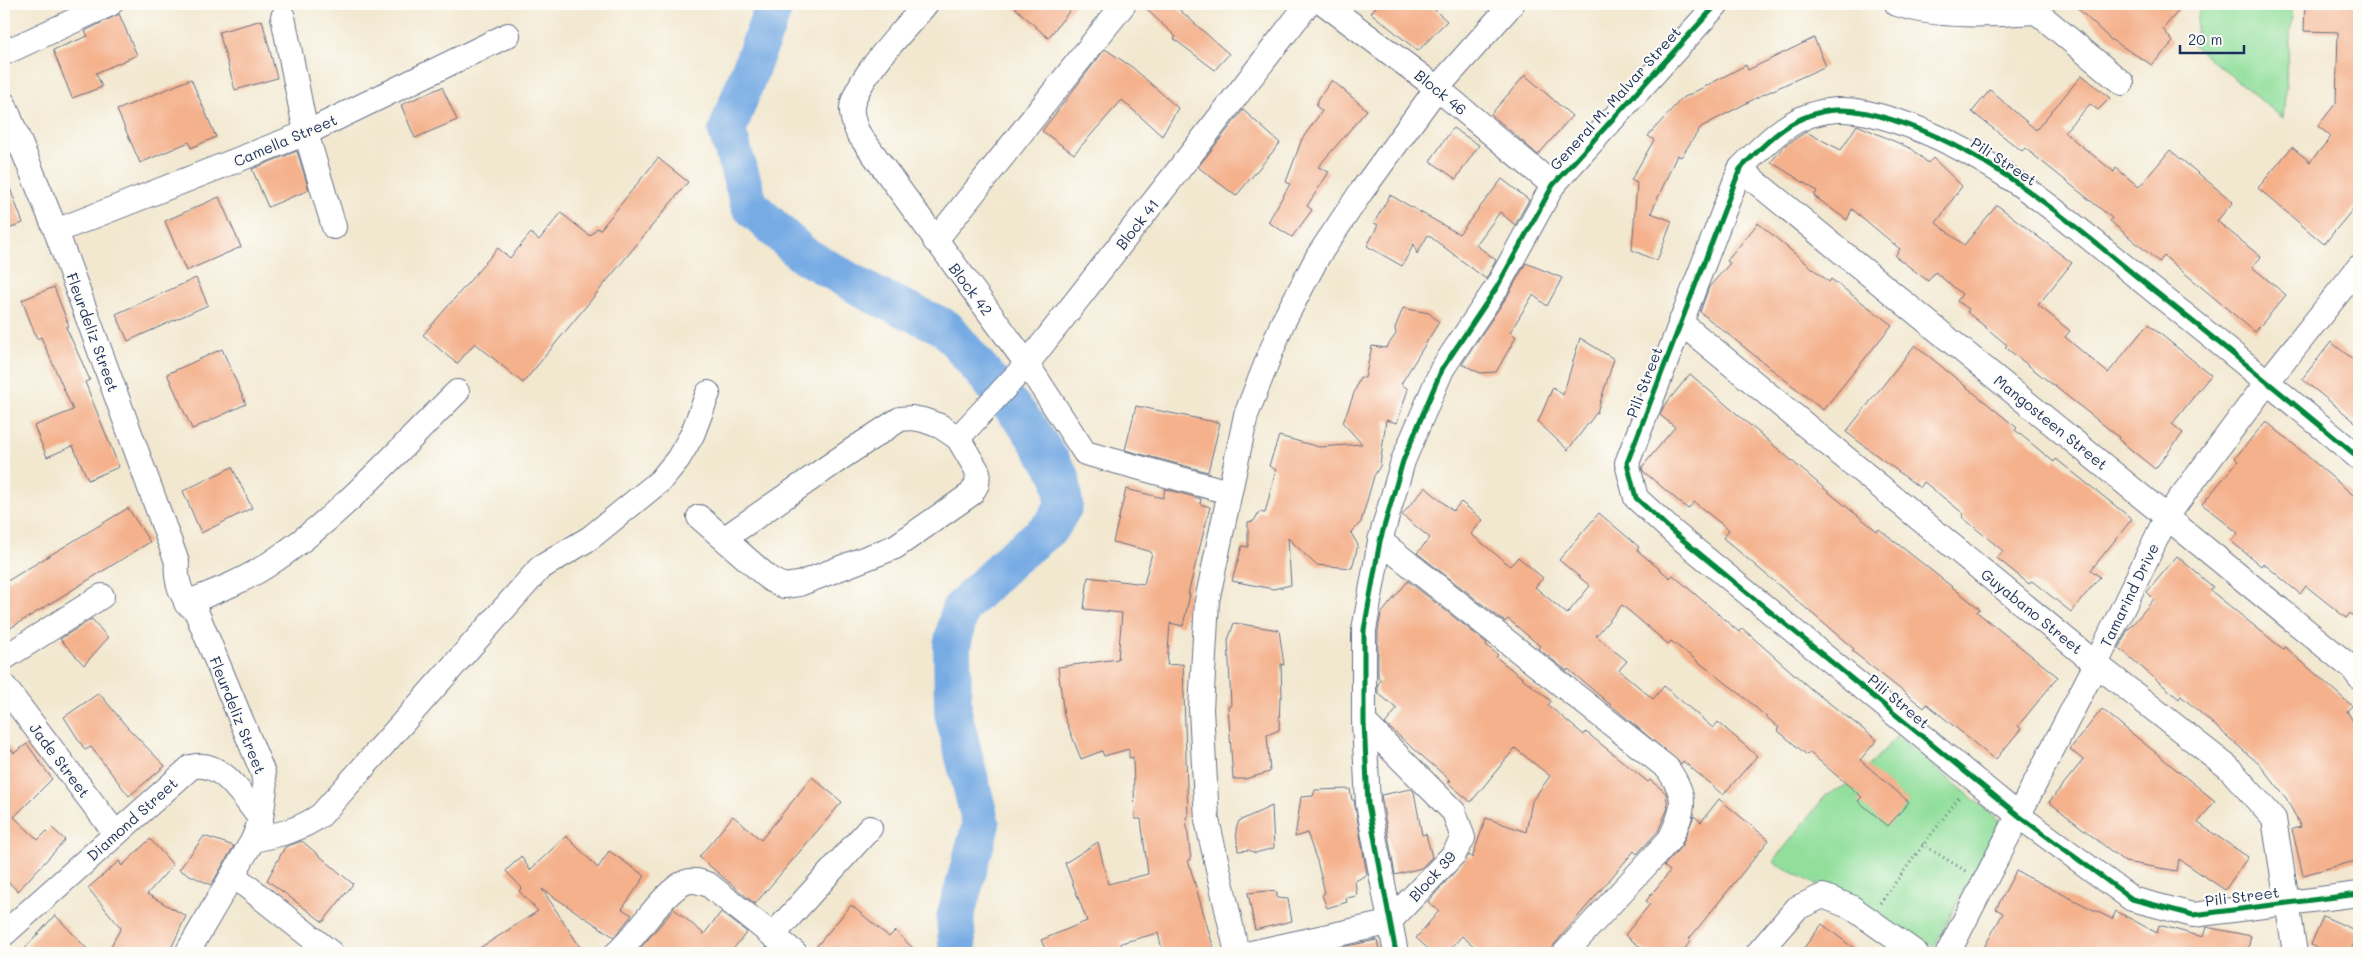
<svg xmlns="http://www.w3.org/2000/svg" width="2363" height="957" font-family="Mali,sans-serif">
  <rect width="100%" height="100%" fill="#fdfcf7"/>
  <filter id="ink" filterUnits="userSpaceOnUse"><feTurbulence type="fractalNoise" baseFrequency=".02" numOctaves="2"/><feDisplacementMap in="SourceGraphic" scale="10" xChannelSelector="R" yChannelSelector="G"/><feConvolveMatrix kernelMatrix="1 2 1 2 8 2 1 2 1" color-interpolation-filters="sRGB"/></filter>
  <filter id="wash" filterUnits="userSpaceOnUse"><feTurbulence type="fractalNoise" baseFrequency=".0096" numOctaves="4" result="noise"/><feDisplacementMap in="SourceGraphic" scale="20" xChannelSelector="R" yChannelSelector="G"/><feGaussianBlur stdDeviation="1.12" result="paint"/><feColorMatrix in="noise" values="0 0 0 0 0 0 0 0 0 0 0 0 0 0 0 0 0 1.4 0 .05"/><feComposite in="paint" operator="in"/></filter>
  <g filter="url(#wash)">
    <rect width="100%" height="100%" fill="#f2e8d0"/>
    <g fill="#92df9c" stroke="#56877d">
      <path d="M2200 4H2293L2283 118 2194 46Z"/>
      <path d="M1897 736 2000 821 1934 947 1773 862 1826 795 1855 781Z"/>
    </g>
    <g fill="none" stroke-linecap="round" stroke-linejoin="round">
      <path stroke="#77abe4" stroke-width="38" d="M775 4 727 131 750 206 802 254 874 295 946 328 1027 425 1061 477 1064 505 1052 526 1010 560 960 609 952 646 953 713 981 824 955 918 958 953"/>
    </g>
    <g id="blocks">
      <g fill="#f4b18c">
        <path d="M1011 4H1075L1048 38Z"/>
        <path d="M1141 4H1173L1229 54 1215 70 1174 39 1176 37Z"/>
        <path d="M1378 4H1428L1447 21 1418 51 1371 13Z"/>
        <path d="M2073 4H2184L2163 29 2173 42 2152 65 2110 39Z"/>
        <path d="M2305 4H2359V202L2324 244 2258 188 2292 147 2310 162 2331 137 2318 126 2336 103 2338 32 2304 31Z"/>
        <path d="M119 14 137 55 96 73 102 87 72 98 53 50 88 36 85 31Z"/>
        <path d="M262 20 277 78 235 90 219 32Z"/>
        <path d="M1814 38 1826 66 1760 96 1701 127 1681 157 1677 155 1651 213 1672 221 1657 261 1632 250 1637 183 1631 180 1654 140 1648 136 1681 99 1746 65 1748 70Z"/>
        <path d="M1105 49 1132 67 1178 108 1162 136 1122 100 1074 154 1042 131Z"/>
        <path d="M1525 75 1572 116 1538 155 1491 114Z"/>
        <path d="M2082 75 2110 98 2098 110 2090 104 2064 132 2114 172 2116 168 2139 187 2170 150 2233 202 2217 221 2261 257 2252 267 2286 295 2255 332 2164 256 2159 262 2110 221 2112 218 2025 148 2022 151 1972 112 1990 90 2036 130Z"/>
        <path d="M191 79 216 137 191 148 189 142 140 163 117 110Z"/>
        <path d="M1332 80 1367 110 1318 167 1329 172 1307 206 1312 210 1292 237 1268 222 1290 184 1286 182 1302 139 1322 111 1316 106 1319 98Z"/>
        <path d="M442 87 457 120 415 138 401 105Z"/>
        <path d="M1243 110 1280 143 1236 196 1198 167Z"/>
        <path d="M1857 125 1912 149 1928 163 1933 158 1962 186 1936 223 1964 245 1997 205 2072 263 2038 305 2070 331 2065 337 2108 373 2148 324 2211 375 2172 424 2183 433 2155 469 2118 439 2119 437 2005 347 2007 345 1967 312 1969 309 1957 301 1962 294 1935 272 1928 281 1895 256 1900 249 1852 209 1847 220 1814 196 1817 191 1771 162 1784 146 1806 132 1841 150Z"/>
        <path d="M1453 128 1479 145 1456 179 1430 161Z"/>
        <path d="M297 151 309 190 268 207 252 169Z"/>
        <path d="M658 158 688 182 523 383 475 343 457 364 423 335 498 248 510 258 531 233 539 240 561 213 590 236 597 228 600 230Z"/>
        <path d="M5 175 23 223 4 231V176Z"/>
        <path d="M1502 179 1529 200 1515 225 1500 212 1476 245 1496 260 1486 279 1428 235 1417 254 1414 244 1402 266 1367 246 1378 225 1374 223 1390 195 1459 234Z"/>
        <path d="M219 197 241 247 186 271 165 221Z"/>
        <path d="M1758 223 1829 282 1831 279 1892 325 1823 410 1700 312 1709 287 1730 263 1727 261Z"/>
        <path d="M1526 263 1562 278 1547 306 1533 295 1510 332 1516 337 1496 372 1480 373 1462 364 1508 295Z"/>
        <path d="M196 278 208 305 128 341 116 314Z"/>
        <path d="M54 287 69 326 66 327 90 380 85 382 119 467 88 480 73 446 47 457 34 426 73 410 41 337 37 339 22 300Z"/>
        <path d="M1403 308 1429 313 1439 322 1401 384 1408 389 1397 423 1386 420 1380 466 1374 476 1361 522 1351 533 1358 545 1352 568 1316 565 1288 538 1291 585 1273 589 1232 581 1242 546 1248 547V522L1254 521 1259 512 1265 513 1276 470 1269 466 1279 436 1319 447 1362 444 1343 423 1360 377 1365 378 1372 346 1386 348 1396 334 1395 328Z"/>
        <path d="M1580 338 1614 359 1597 412 1568 450 1538 422 1553 387 1563 395Z"/>
        <path d="M2331 342 2359 364V425L2302 379Z"/>
        <path d="M1915 345 2017 428 2015 430 2054 462 2056 459 2132 519 2091 570 2100 577 2071 612 2032 581 2029 584 1997 558 2003 551 1962 517 1964 514 1924 482 1920 488 1846 432Z"/>
        <path d="M222 349 246 404 192 429 167 374Z"/>
        <path d="M1690 374 1832 495 1877 531 1879 529 1980 609 1977 612 2058 677 2018 726 2021 729 1995 760 1927 704 1924 708 1852 651 1854 649 1723 538 1729 530 1694 502 1688 509 1643 471 1642 467 1675 427 1660 415 1664 406Z"/>
        <path d="M1136 406 1220 423 1208 472 1125 450Z"/>
        <path d="M2266 421 2359 500V621L2350 613 2346 618 2306 586 2300 594 2263 563 2261 566 2231 541 2238 533 2202 504 2238 461 2235 458Z"/>
        <path d="M232 467 252 508 201 533 183 491Z"/>
        <path d="M1425 487 1453 511 1461 502 1483 520 1471 534 1510 566 1518 557 1543 578 1535 587 1567 614 1590 586 1559 560 1599 513 1639 547 1637 550 1670 578 1673 575 1739 632 1742 628 1811 689 1877 740 1860 760 1909 802 1888 826 1858 801 1862 797 1809 752 1807 755 1777 730 1779 728 1739 693 1671 641 1668 644 1622 605 1596 636 1627 661 1619 670 1653 699 1664 686 1713 728 1718 722 1757 756 1723 795 1683 761 1681 764 1568 669 1567 671 1549 657 1538 648 1540 646 1508 619 1505 622 1417 553 1430 538 1402 515Z"/>
        <path d="M1126 489 1163 498 1165 489 1201 499 1200 504 1210 507 1188 594H1190L1183 626 1170 623 1167 665 1183 664 1188 817H1186L1191 860H1188L1215 953H1163L1158 933 1121 943 1124 953H1047L1041 940 1087 921 1065 863 1098 842 1108 884 1148 874 1141 819H1135L1133 757 1129 758V749L1104 756 1102 751 1081 759 1064 716 1058 667 1118 659 1122 613 1084 609 1088 577 1144 584 1152 553 1149 551 1113 542Z"/>
        <path d="M128 508 150 542 4 632V583Z"/>
        <path d="M2177 556 2213 587 2210 590 2283 649 2285 647 2352 706 2347 711 2359 732V860L2303 875 2292 829 2301 827 2286 798 2259 764 2181 696 2179 699 2119 648 2127 631 2154 599 2147 592Z"/>
        <path d="M1408 581 1487 643 1486 645 1498 655 1496 657 1551 701 1548 705 1584 735 1586 732 1648 782 1650 780 1666 793 1668 808 1658 831 1637 854 1634 851 1547 953H1482L1462 936 1447 953H1433L1416 938 1439 911 1428 902 1469 855 1472 858 1486 818 1526 832 1532 801 1550 776 1515 748 1471 802 1447 782 1451 781 1385 724 1397 709 1378 693V684L1381 680 1378 677V631L1381 614Z"/>
        <path d="M92 619 108 638 84 665 60 639Z"/>
        <path d="M1234 623 1279 630 1284 665 1281 664 1282 697H1280L1279 730 1267 735 1270 772 1245 779H1233L1228 706H1231L1228 640Z"/>
        <path d="M99 693 127 727 165 766 129 796 91 747 85 750 64 717Z"/>
        <path d="M2102 709 2215 801 2198 823 2248 857 2225 890 2179 859 2177 871 2125 862 2049 802 2083 760 2070 749Z"/>
        <path d="M4 741 14 753 27 744 52 779 14 817 38 840 51 827 65 840 18 891 4 878Z"/>
        <path d="M812 777 842 802 755 904 699 857 733 816 761 840Z"/>
        <path d="M1350 789 1352 800H1354L1367 875 1355 881 1357 896 1346 898 1347 902 1327 908 1322 895 1325 893 1317 861 1307 833 1295 837 1301 797 1313 796 1315 790Z"/>
        <path d="M1411 789 1414 792 1422 835 1426 834 1432 857 1421 868 1395 875 1381 795Z"/>
        <path d="M1719 799 1769 840 1689 939 1691 941 1681 953H1648L1625 935 1650 904 1646 901 1670 871 1664 866 1682 845 1694 816 1701 822Z"/>
        <path d="M1272 806 1274 848 1255 853 1249 850 1238 851 1236 829 1239 821Z"/>
        <path d="M204 836 234 846 211 885 179 870Z"/>
        <path d="M566 836 598 868 609 851 645 876 622 909 632 915 614 937 542 889 584 953H472L538 911 519 891 522 888 506 871 521 856 530 870Z"/>
        <path d="M150 839 173 865 147 894 186 916 169 953H107L121 928 88 888 119 861 122 866Z"/>
        <path d="M302 841 353 884 323 922 267 880 285 847Z"/>
        <path d="M2016 871 2112 919 2116 911 2157 933 2159 925 2203 937 2206 927 2251 936 2247 953H1981L2003 913 1996 909Z"/>
        <path d="M1267 891 1277 892V898L1288 899 1292 921 1255 930 1248 893Z"/>
        <path d="M851 905 889 937 895 931 918 953H811Z"/>
        <path d="M674 909 704 934 721 912 747 932 730 953H636Z"/>
        <path d="M55 915 91 953H21Z"/>
        <path d="M2323 916 2359 932 2349 953H2329L2311 945Z"/>
        <path d="M1822 924 1860 953H1800Z"/>
        <path d="M1377 940 1380 953H1328L1327 950Z"/>
      </g>
    </g>
  </g>
  <g filter="url(#ink)">
    <use href="#blocks" fill-opacity="0" stroke="#667086" stroke-width="1"/>
    <g fill="none" stroke-linecap="round" stroke-linejoin="round">
      <defs>
        <g id="minor">
          <path d="M926 4C908 26 855 79 852 107 851 116 854 124 858 133L1027 364 1085 453 1229 492"/>
          <path d="M1325 4 1437 88 1553 185"/>
          <path d="M1897 4C1940 18 1991 15 2036 12"/>
          <path d="M2027 4 2122 83"/>
          <path d="M283 17 306 133 334 227"/>
          <path d="M4 53 110 4"/>
          <path d="M4 104 56 231 177 562C175 580 181 599 196 611L263 773 265 789 261 819 253 840 187 953"/>
          <path d="M1740 169 2353 669 2359 677"/>
          <path d="M56 231 306 133 508 35"/>
          <path d="M935 241 1124 4"/>
          <path d="M1680 322 2096 664 2229 768 2274 819 2295 953"/>
          <path d="M958 438 1027 364 1308 4"/>
          <path d="M2359 458C2292 402 2225 347 2157 293 2076 228 1996 153 1896 121 1877 115 1857 109 1837 110 1794 112 1768 140 1740 169L1627 463 1636 498 1672 531 2019 816 2132 899 2193 915 2359 894"/>
          <path d="M699 517 771 580 784 586 799 584 895 547 971 494 977 484 978 472 958 438 940 426 923 420 912 418 900 419 848 453 725 538"/>
          <path d="M1380 541 1667 768C1688 797 1685 808 1670 839L1565 953"/>
          <path d="M186 603C214 592 244 581 269 564 338 519 398 450 457 392"/>
          <path d="M4 658 102 596"/>
          <path d="M4 686 116 834"/>
          <path d="M253 840C278 835 300 830 321 815L540 568 590 538 660 481 678 459 692 435 708 393"/>
          <path d="M234 876 331 953"/>
          <path d="M4 934 191 767C222 758 244 799 261 819"/>
          <path d="M773 935 870 828"/>
          <path d="M617 953C637 936 664 890 686 882 694 879 701 882 709 885L795 953"/>
          <path d="M1237 953 1207 820 1201 709 1207 601 1246 415 1282 324 1318 256 1361 192 1437 88 1512 4"/>
          <path d="M1251 953 1388 923 1454 854 1463 838 1454 812 1364 722"/>
          <path d="M1396 953 1368 804 1364 722V630L1380 541 1403 461 1442 369 1497 287 1553 185 1717 4"/>
          <path d="M1758 953 1797 908 1823 896 1851 907 1916 953"/>
          <path d="M1948 953 2096 664 2167 516 2268 381 2359 267"/>
        </g>
      </defs>
      <use href="#minor" stroke="#667086" stroke-width="26"/>
      <g stroke="#667086" stroke-width="3" stroke-dasharray="1 4" stroke-linecap="butt">
        <path d="M1922 844 1967 872"/>
        <path d="M1880 903 1960 796"/>
      </g>
      <use href="#minor" stroke="#fff" stroke-width="24"/>
      <defs>
        <g id="cycleway">
          <path d="M2359 458C2292 402 2225 347 2157 293 2076 228 1996 153 1896 121 1877 115 1857 109 1837 110 1794 112 1768 140 1740 169L1627 463 1636 498 1672 531 2019 816 2132 899 2193 915 2359 894"/>
          <path d="M1396 953 1368 804 1364 722V630L1380 541 1403 461 1442 369 1497 287 1553 185 1717 4"/>
        </g>
      </defs>
      <use href="#cycleway" stroke="#fdfcf7" stroke-width="8"/>
      <use href="#cycleway" stroke="#00873e" stroke-width="5"/>
    </g>
  </g>
  <g text-anchor="middle" dominant-baseline="central" stroke-width="4" stroke-linejoin="round" paint-order="stroke">
    <g font-size="15" fill="#1b2f5e" stroke="#fdfcf7">
      <text transform="translate(1441 92) rotate(39)">Block 46</text>
      <text transform="translate(1615 98) rotate(-48)">General M. Malvar Street</text>
      <text transform="translate(285 140) rotate(-23)">Camella Street</text>
      <text transform="translate(2004 161) rotate(33)">Pili Street</text>
      <text transform="translate(1137 224) rotate(-52)">Block 41</text>
      <text transform="translate(971 289) rotate(53)">Block 42</text>
      <text transform="translate(93 332) rotate(70)">Fleurdeliz Street</text>
      <text transform="translate(1644 382) rotate(-69)">Pili Street</text>
      <text transform="translate(2051 422) rotate(39)">Mangosteen Street</text>
      <text transform="translate(2129 595) rotate(-64)">Tamarind Drive</text>
      <text transform="translate(2032 611) rotate(39)">Guyabano Street</text>
      <text transform="translate(1899 701) rotate(40)">Pili Street</text>
      <text transform="translate(238 715) rotate(68)">Fleurdeliz Street</text>
      <text transform="translate(60 760) rotate(53)">Jade Street</text>
      <text transform="translate(132 819) rotate(-42)">Diamond Street</text>
      <text transform="translate(1432 876) rotate(-48)">Block 39</text>
      <text transform="translate(2242 896) rotate(-7)">Pili Street</text>
    </g>
  </g>
  <rect width="2363" height="957" fill="none" stroke="#fdfcf7" stroke-width="20"/>
  <path d="M2180 45v8h64v-8" fill="none" stroke="#1b2f5e" stroke-width="2.5"/>
  <text x="2188" y="45" font-size="15" fill="#1b2f5e" stroke="#fdfcf7" stroke-width="4" paint-order="stroke">20 m</text>
</svg>
